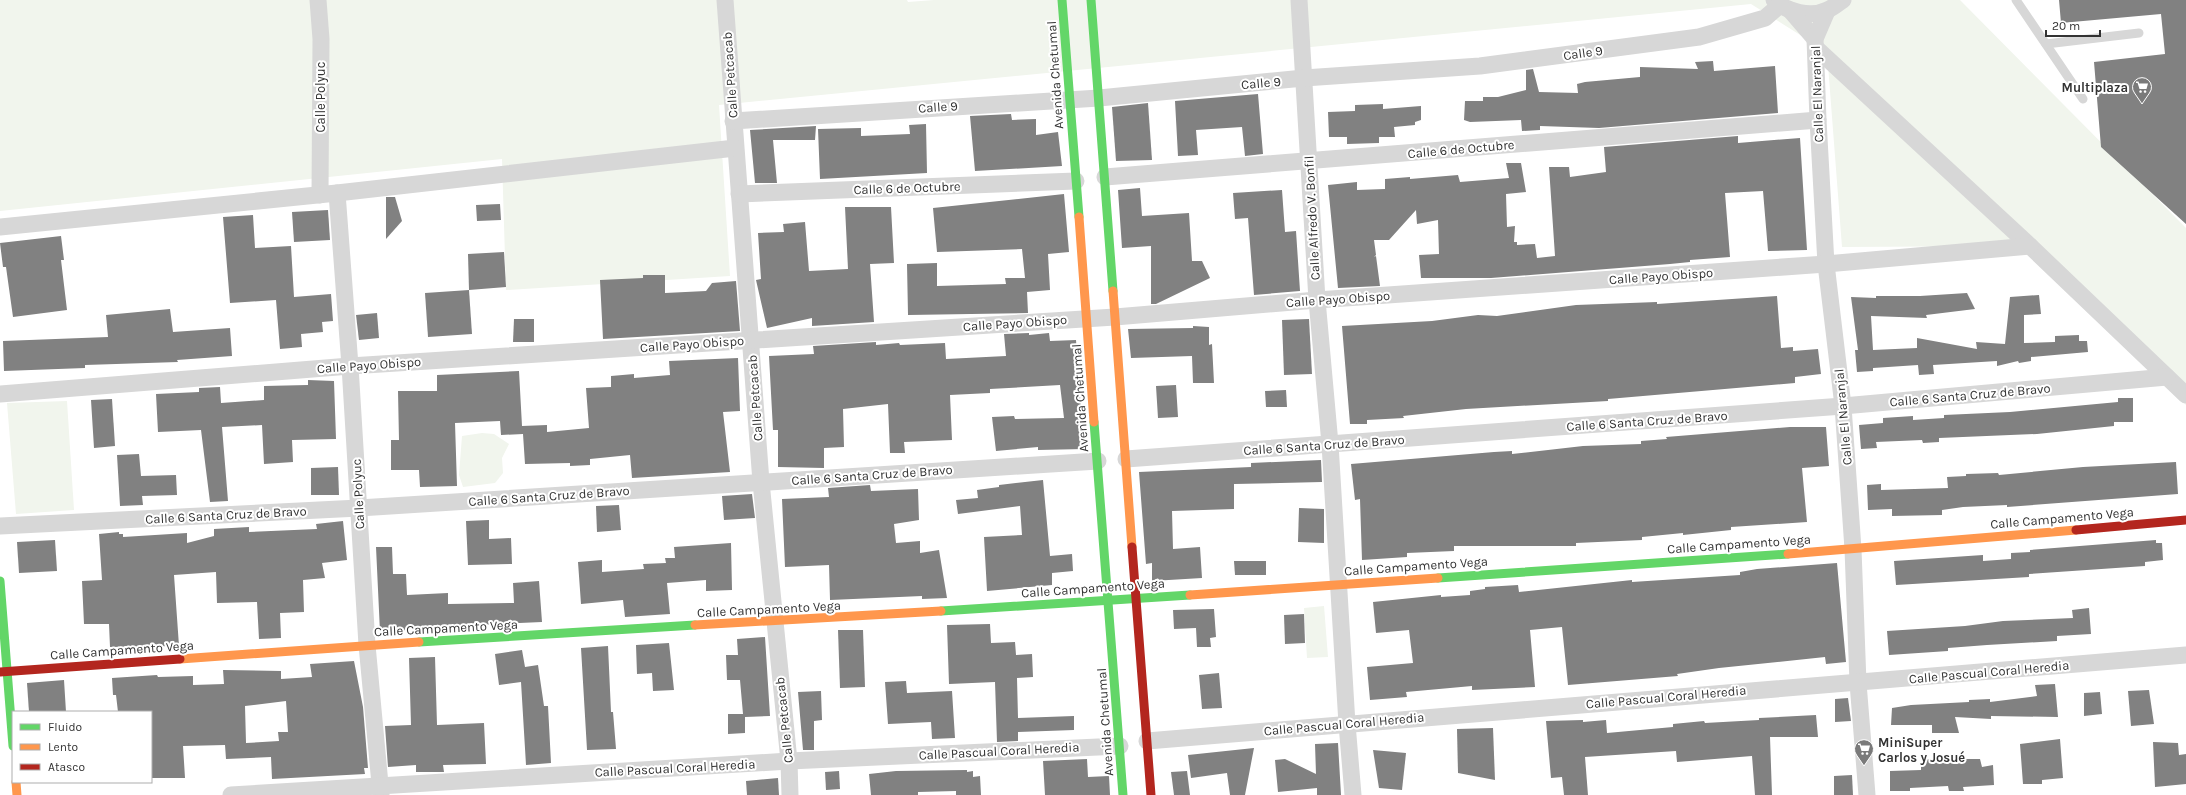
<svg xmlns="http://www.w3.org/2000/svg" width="2186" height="795" font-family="Karla,sans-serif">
  <rect width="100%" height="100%" fill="#fff"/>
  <g fill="#f1f5ed">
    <path d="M0 0H907L908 2 934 0H1960L2186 228V405L2023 246 1842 247 1827 52 1751 4 719 105 730 276 506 290 502 159 0 211Z"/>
    <path d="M67 401 74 510 16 514 7 403Z"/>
    <path d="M482 433 494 434 509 444 502 458 503 473 495 483 463 487 459 475 462 436Z"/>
    <path d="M1324 606 1328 657 1307 658 1304 608Z"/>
  </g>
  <g fill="#818181" fill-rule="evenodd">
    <path d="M2059 0H2186V224L2101 147 2094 62 2165 54 2161 14 2061 23Z"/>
    <path d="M1713 61 1714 71 1775 66 1778 113 1599 128 1540 126V130L1522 131 1521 120 1470 122 1464 120 1465 101H1483V97H1498L1526 90V70L1533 69 1539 92 1578 93 1577 84 1585 82 1640 77V67L1698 69 1695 62Z"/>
    <path d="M1258 94 1263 154 1245 156 1242 127 1196 130 1198 155 1178 156 1175 101Z"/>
    <path d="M1148 103 1152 160 1116 161 1112 107Z"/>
    <path d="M1383 104V109L1421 106V120L1415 122V125L1394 127 1395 137H1379V143L1347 144V137H1329L1328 112 1355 111V105Z"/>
    <path d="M1011 114 1012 120 1036 119V135L1058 132 1062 166 975 171 970 116Z"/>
    <path d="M926 124 927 173 820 179 818 129 861 128V136L910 134 909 125Z"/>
    <path d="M816 126 815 140H773L777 183H755L750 130Z"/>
    <path d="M1738 136V143L1800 138 1807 250 1768 251 1763 191 1725 193 1730 257 1690 260V262L1670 264 1491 278H1421L1419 255 1439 254 1438 220 1417 224 1416 210 1389 240H1374L1376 255 1374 257 1376 256 1380 286 1338 288 1328 185 1357 182V190L1385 189V179L1410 177V179L1458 175 1460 182 1509 178 1506 163H1521L1526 192 1506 194 1507 227 1515 226 1514 242H1517V245L1535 244 1537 258 1555 256 1549 167H1569L1570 177 1606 172 1604 147Z"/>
    <path d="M1140 188 1142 216 1189 213 1192 261H1202L1210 278 1156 304H1151V246L1122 248 1118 190Z"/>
    <path d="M1282 190 1285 232 1296 231 1300 291 1254 295 1248 218 1235 219 1233 193Z"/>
    <path d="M1064 194 1069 252 1048 254 1050 290 1027 292 1028 313 908 315 907 264 937 263V286L1006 284 1005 278H1025L1022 249 937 252 933 208Z"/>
    <path d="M386 197H395L402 221 386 239Z"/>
    <path d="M500 204 501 220 477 221 476 205Z"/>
    <path d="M845 207H891L894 263 870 264 874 322 812 326V318L767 328 756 280 761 279 758 233 784 232 783 224 805 222 809 271 848 269Z"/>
    <path d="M328 210 330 240 294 242 292 212Z"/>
    <path d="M253 215 255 248 291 246 294 297 331 294 333 321 322 322 323 332 301 334 302 347 280 349 276 300 230 303 223 217Z"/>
    <path d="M61 236 64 260H61L67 310 13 317 6 267H3L0 243Z"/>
    <path d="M504 252 506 287 469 290 468 254Z"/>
    <path d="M643 275H665V293L706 291 712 283 736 281 740 331 603 339 600 280 643 278Z"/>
    <path d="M469 290 472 334 428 337 425 293Z"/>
    <path d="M1967 293 1975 309 1926 315 1927 318 1871 316 1873 350 1917 348V338L1977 349 1976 342 2005 344 2010 297 2039 295 2041 314 2024 315V343L2055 342V336L2079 335V341H2087L2088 352 2031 357V361L2019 363 2018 361 1997 366V361L1933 365 1934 374 1919 375 1918 365 1873 368V371L1857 372 1855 350H1858L1851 297 1876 298V296H1920Z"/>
    <path d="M1777 296 1781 348 1793 347V351L1818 349 1821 374 1795 377V383L1608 399V401L1466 409 1403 416 1404 418 1367 420V424H1350L1342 326 1432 321 1478 315 1497 316 1576 305 1657 302V304Z"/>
    <path d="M170 309 173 332 230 328 232 356 177 360 178 362 85 365V368L4 371 3 341 108 337 106 315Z"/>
    <path d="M377 313 379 338 359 340 356 315Z"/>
    <path d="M514 319H534V342H513Z"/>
    <path d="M1309 319 1312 374 1284 375 1282 320Z"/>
    <path d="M1193 326 1209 327V345L1212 344 1214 383H1193L1192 356 1131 358 1128 329 1193 328Z"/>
    <path d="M1029 333V335L1049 333 1050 341 1076 340 1084 449 1038 450V447L996 451 992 417 1014 416 1015 419 1064 418 1060 385 990 389V393L950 395 952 440 904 442 905 453H890L888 404 843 409 844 447 824 448V468L778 467V430H773L769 356 814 354 813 346 876 342V345L899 343 900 345 945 343 946 359 1006 356 1004 334Z"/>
    <path d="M738 358 740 411 723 412 730 472 632 478 630 455 590 459V465L570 466V463L525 464 523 434 501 435 500 421 455 423 457 486 420 487 419 470H391V440H399L398 391H437V375L519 371 522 426 547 425V432L589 428 586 388 611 387V376L634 374V378L670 375 669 361Z"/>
    <path d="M308 380 334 381 336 439 292 440 293 462 264 464 262 425 222 427 228 501 210 502 201 430 158 432 156 394 199 392V388L220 387 221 403 264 400V386L308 385Z"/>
    <path d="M1176 385 1178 417 1158 418 1156 386Z"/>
    <path d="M1286 390 1287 407H1266L1265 391Z"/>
    <path d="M2118 398H2133V422H2114V426L2037 434 1939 438V442L1923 443 1922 440 1876 442 1877 448 1861 449 1859 425 1883 423V418L1913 416V420L1944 418V415L2010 412 2118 402Z"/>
    <path d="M112 399 115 446 94 448 91 400Z"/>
    <path d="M1790 427H1826L1829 466 1802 468 1807 522 1731 527V530L1683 535V533L1642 537V540L1576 543V546H1454V551L1407 553V557L1362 560 1360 499 1355 500 1351 464 1494 452 1512 451V454L1583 446 1641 444V441L1667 439 1666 437Z"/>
    <path d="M139 454 141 476 176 475 177 495 142 496 143 505 120 506 117 455Z"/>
    <path d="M1321 460 1322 482 1234 484V509L1172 511 1173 549 1200 547 1202 578 1152 581V563L1146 564 1139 472 1251 467V463Z"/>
    <path d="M2176 462 2178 494 2007 507V505L1963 507 1942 510V515L1892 516V509L1868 510 1867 485 1881 484V490L1948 488 1947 477 1966 476V474L1998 473 1999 475 2083 467Z"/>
    <path d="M338 467 339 495H311V468Z"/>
    <path d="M1043 480 1050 556 1072 554 1073 571 1052 573V585L987 591 984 537 1022 535 1020 506 958 514 956 500 978 498 977 490 999 487V485Z"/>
    <path d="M870 485 871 491 918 489 919 520 894 524 896 543 920 541V553L939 550 947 598 922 599V596L830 600 829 565 785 567 782 499 829 497 828 488Z"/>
    <path d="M752 494 755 518 724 520 722 496Z"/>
    <path d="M619 505 621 530 597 532 596 506Z"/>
    <path d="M1299 508 1324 509V543L1298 542Z"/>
    <path d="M489 520V539L511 538 512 564 468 565 466 521Z"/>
    <path d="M343 521 347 560 322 563 325 578 303 580 304 612 280 613 281 638 259 639 257 602 217 603 216 572 174 575 179 646 110 647 109 624H84L82 581 102 580 99 534 119 532V534H123V537L187 533V543L214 536V529L249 527V532L317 529 316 524Z"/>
    <path d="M55 540 57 571 19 573 17 542Z"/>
    <path d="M2156 540V543H2162L2163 560 2145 562V566L2029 574V577L1896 585 1894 561 1983 555V561L2011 559V553L2030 552V550Z"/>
    <path d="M731 543 732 590 706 591V580L667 583 670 614 625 617 623 600 581 604 578 562 602 560V572L644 569 643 564 666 563 665 558H675L674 547Z"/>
    <path d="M376 547H392L393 574H406L407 595 448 593V604L514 603 513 583 539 581 542 622 408 628V630L380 632Z"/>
    <path d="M1234 561H1266V575H1235Z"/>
    <path d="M1837 563 1846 662 1826 664 1825 657 1719 668 1677 674 1678 676 1568 685 1562 627 1530 630 1535 687 1472 690V686L1406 692 1407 697 1370 700 1367 667 1413 663 1409 630 1376 633 1373 602 1441 595V597L1470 595V591L1485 589V587L1518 585 1519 592 1632 580V582L1740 575V572L1757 569Z"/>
    <path d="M2089 608 2091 634 2057 636V641L1987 645 1948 648V651L1889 655 1887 631 1965 626 2003 621 2073 618 2072 610Z"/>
    <path d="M1214 609 1216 637 1210 638 1211 647H1197L1196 628 1174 629 1173 610Z"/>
    <path d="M1304 614 1305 643 1285 644 1284 615Z"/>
    <path d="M990 624 991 643 1015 642 1016 655 1032 654 1033 677 1017 678 1018 718 1074 716V730L1018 732V741L997 742 995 682 949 684 947 625Z"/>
    <path d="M838 630H863L865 687 840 688Z"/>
    <path d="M765 637 770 716 745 717V733L728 734V714H743L740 680H727L726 655H738L737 639Z"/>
    <path d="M669 643 674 690 653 691 652 673 637 674 636 645Z"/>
    <path d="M608 646 611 712H613L616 749 587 750 581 648Z"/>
    <path d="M522 650 525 667 538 665 544 706H548L551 763 526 765 521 682 499 685 495 654Z"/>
    <path d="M435 657 437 725 484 723 486 764 443 765 444 772H416V765L388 767 385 726 411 725 409 658Z"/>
    <path d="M354 661 363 707 368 768H364L365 774 272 779 271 757 226 759 225 745 183 746 185 778H152L151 712H118L116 695H113L112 678 157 675 158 677 193 676V685L224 684 223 670 281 671V679L312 677 310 664ZM286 701 288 732H278L279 741 246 743 245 706Z"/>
    <path d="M1219 673 1222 708 1202 709 1199 675Z"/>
    <path d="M64 680 66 712H29L27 683Z"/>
    <path d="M906 681 907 693 952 691 955 738 932 739 931 722 888 724 885 682Z"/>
    <path d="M2055 684 2058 717 1991 716V719L1955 717 1959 733H1932V725H1891L1892 708 1911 705 1969 702V700L1990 699V702L2037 696 2035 685Z"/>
    <path d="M2149 690 2154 724 2131 726 2128 691Z"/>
    <path d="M821 691 822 720 814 721V750H803L798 692Z"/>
    <path d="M2100 692 2102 714 2084 716V693Z"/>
    <path d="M1848 698 1851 721 1835 722V699Z"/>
    <path d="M1816 715 1818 737H1770L1772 795H1755L1752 756 1677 762 1676 751 1585 757 1588 795H1564L1562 777 1551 778 1546 721 1583 720V722L1606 720 1607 733 1673 727V724L1704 721 1705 723 1759 720V718Z"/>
    <path d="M1493 728 1495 780 1458 773 1457 729Z"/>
    <path d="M2060 739 2063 778 2042 780V784H2023L2020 744Z"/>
    <path d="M2153 742 2178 743 2179 755 2186 754V784L2155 787Z"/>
    <path d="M1338 743 1341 795H1317V788L1278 792 1275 760 1285 759 1316 774 1315 744Z"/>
    <path d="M1254 748 1245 795H1230L1227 773 1191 778 1188 755Z"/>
    <path d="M1373 750 1406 753 1402 790 1379 788Z"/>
    <path d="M1087 759 1088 777 1109 776 1110 795H1045L1043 761Z"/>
    <path d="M1921 759 1966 761V759H1980L1982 767 1993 765 1994 785 1963 787 1964 791H1949L1948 786 1910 788V791H1890V771L1921 770Z"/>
    <path d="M967 770V772L973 771V777L980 776 981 795H956V791L918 792V795H871L869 774 896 771Z"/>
    <path d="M839 771 840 789 826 790 825 772Z"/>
    <path d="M1187 771 1190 795H1174L1171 772Z"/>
    <path d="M1852 775 1853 795H1834V776Z"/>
    <path d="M778 778 779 795H747L746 781Z"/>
  </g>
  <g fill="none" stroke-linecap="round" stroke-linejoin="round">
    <g stroke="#d7d7d7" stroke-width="9">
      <path d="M2016 0 2083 99"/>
      <path d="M2046 44 2139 33"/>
    </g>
    <g stroke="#d7d7d7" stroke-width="17">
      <path d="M318 0 321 39 320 195"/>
      <path d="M725 0 761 482 789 761 790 795"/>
      <path d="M1299 0 1317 300 1330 444 1347 724 1353 795"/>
      <path d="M1774 0C1787 12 1811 18 1827 10 1833 8 1838 3 1843 0"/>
      <path d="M1790 10 1815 39"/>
      <path d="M1827 11 1815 39 1818 120 1826 264 1843 406 1853 549 1858 683 1867 795"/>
      <path d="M1817 49 2030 246 2186 395"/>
      <path d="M733 121 1099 98 1304 78 1480 66 1699 37 1765 18 1780 5"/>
      <path d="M1105 177 1818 120"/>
      <path d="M337 193 350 366 367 645 381 795"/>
      <path d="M739 194 1076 181"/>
      <path d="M0 227 337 193 735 148"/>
      <path d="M0 394 350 366 1115 317 1317 300 1826 264 2030 246"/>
      <path d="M1126 459 1843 406 2167 377"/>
      <path d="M0 526 359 508 1098 461"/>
      <path d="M1147 741C1493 711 1840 685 2186 655"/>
      <path d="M231 795 789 761 1120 746"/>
    </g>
    <g stroke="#63d668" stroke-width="9">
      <path d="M1062 0 1079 217"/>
      <path d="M1091 0 1113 291"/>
      <path d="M1094 422 1123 795"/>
      <path d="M1438 578 1788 554"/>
      <path d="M0 581 13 746"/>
      <path d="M941 611 1190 595"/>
      <path d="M419 642 695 625"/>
    </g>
    <g stroke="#ff974d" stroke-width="9">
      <path d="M1079 217 1094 422"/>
      <path d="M1113 291 1132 547"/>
      <path d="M1788 554 2076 530"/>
      <path d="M1190 595 1438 578"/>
      <path d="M695 625 941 611"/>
      <path d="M180 659 419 642"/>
      <path d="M16 782 17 795"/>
    </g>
    <g stroke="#b3261e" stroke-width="9">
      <path d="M2076 530 2186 520"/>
      <path d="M1132 547 1151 795"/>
      <path d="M0 672 180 659"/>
    </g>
  </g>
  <defs>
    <symbol id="supermarket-pin" viewBox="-11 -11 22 30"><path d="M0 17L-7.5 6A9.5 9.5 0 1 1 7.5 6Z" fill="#7a7a7a" stroke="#fff"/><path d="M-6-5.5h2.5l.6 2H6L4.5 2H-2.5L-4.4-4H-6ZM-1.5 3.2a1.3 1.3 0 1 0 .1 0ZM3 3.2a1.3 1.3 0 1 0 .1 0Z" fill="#fff"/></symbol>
  </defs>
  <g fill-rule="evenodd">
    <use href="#supermarket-pin" x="2131" y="76" width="22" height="30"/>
    <use href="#supermarket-pin" x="1853" y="738" width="22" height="30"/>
  </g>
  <g text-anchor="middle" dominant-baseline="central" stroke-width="4" stroke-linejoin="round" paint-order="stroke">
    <g font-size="13" fill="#333" stroke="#fff">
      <text transform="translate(1583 53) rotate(-8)">Calle 9</text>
      <text transform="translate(730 75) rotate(-94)">Calle Petcacab</text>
      <text transform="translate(1055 75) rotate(-94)">Avenida Chetumal</text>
      <text transform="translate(1261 83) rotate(-5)">Calle 9</text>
      <text transform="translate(1817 94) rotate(-92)">Calle El Naranjal</text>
      <text transform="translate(320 97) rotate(-90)">Calle Polyuc</text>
      <text transform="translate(938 107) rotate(-4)">Calle 9</text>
      <text transform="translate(1461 149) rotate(-5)">Calle 6 de Octubre</text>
      <text transform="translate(907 188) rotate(-2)">Calle 6 de Octubre</text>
      <text transform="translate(1312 218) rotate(-93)">Calle Alfredo V. Bonfil</text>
      <text transform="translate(1661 276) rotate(-4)">Calle Payo Obispo</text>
      <text transform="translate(1338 299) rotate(-4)">Calle Payo Obispo</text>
      <text transform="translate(1015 323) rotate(-4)">Calle Payo Obispo</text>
      <text transform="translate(692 344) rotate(-4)">Calle Payo Obispo</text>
      <text transform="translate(369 365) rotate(-4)">Calle Payo Obispo</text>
      <text transform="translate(1970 395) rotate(-5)">Calle 6 Santa Cruz de Bravo</text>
      <text transform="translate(755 398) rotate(-94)">Calle Petcacab</text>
      <text transform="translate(1080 398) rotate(-94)">Avenida Chetumal</text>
      <text transform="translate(1843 417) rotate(-95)">Calle El Naranjal</text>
      <text transform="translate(1647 421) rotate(-4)">Calle 6 Santa Cruz de Bravo</text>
      <text transform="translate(1324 445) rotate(-4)">Calle 6 Santa Cruz de Bravo</text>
      <text transform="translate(872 475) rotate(-4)">Calle 6 Santa Cruz de Bravo</text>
      <text transform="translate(358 494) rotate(-93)">Calle Polyuc</text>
      <text transform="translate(549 496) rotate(-4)">Calle 6 Santa Cruz de Bravo</text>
      <text transform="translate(226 515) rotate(-3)">Calle 6 Santa Cruz de Bravo</text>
      <text transform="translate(2062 518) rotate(-5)">Calle Campamento Vega</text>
      <text transform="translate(1739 544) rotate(-4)">Calle Campamento Vega</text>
      <text transform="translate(1416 566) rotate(-4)">Calle Campamento Vega</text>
      <text transform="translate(1093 588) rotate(-4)">Calle Campamento Vega</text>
      <text transform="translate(769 609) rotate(-3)">Calle Campamento Vega</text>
      <text transform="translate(446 628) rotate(-3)">Calle Campamento Vega</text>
      <text transform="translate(122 650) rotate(-4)">Calle Campamento Vega</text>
      <text transform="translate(1989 672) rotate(-5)">Calle Pascual Coral Heredia</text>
      <text transform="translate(1666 697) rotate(-5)">Calle Pascual Coral Heredia</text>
      <text transform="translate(784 720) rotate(-96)">Calle Petcacab</text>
      <text transform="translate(1105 722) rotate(-94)">Avenida Chetumal</text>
      <text transform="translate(1344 724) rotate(-5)">Calle Pascual Coral Heredia</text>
      <text transform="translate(999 751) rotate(-3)">Calle Pascual Coral Heredia</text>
      <text transform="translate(675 768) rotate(-3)">Calle Pascual Coral Heredia</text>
    </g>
    <g font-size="13" font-weight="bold" fill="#333" stroke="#fff" text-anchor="end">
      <text x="2128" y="87">Multiplaza</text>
      <text x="1878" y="742" text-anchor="start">MiniSuper<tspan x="1878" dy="15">Carlos y Josué</tspan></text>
    </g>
  </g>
  <rect x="12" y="711" width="140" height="72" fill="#ffffff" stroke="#adadad"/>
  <rect x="20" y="724" width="20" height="6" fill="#63d668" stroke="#adadad"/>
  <text x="48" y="731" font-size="12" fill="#333333">Fluido</text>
  <rect x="20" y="744" width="20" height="6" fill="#ff974d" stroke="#adadad"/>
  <text x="48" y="751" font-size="12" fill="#333333">Lento</text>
  <rect x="20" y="764" width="20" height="6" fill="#b3261e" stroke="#adadad"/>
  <text x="48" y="771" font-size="12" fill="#333333">Atasco</text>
  <path d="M2046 30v6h54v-6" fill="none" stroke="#333333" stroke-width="2"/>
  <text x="2052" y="30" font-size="12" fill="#333333" stroke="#ffffff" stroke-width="3" paint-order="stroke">20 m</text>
</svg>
